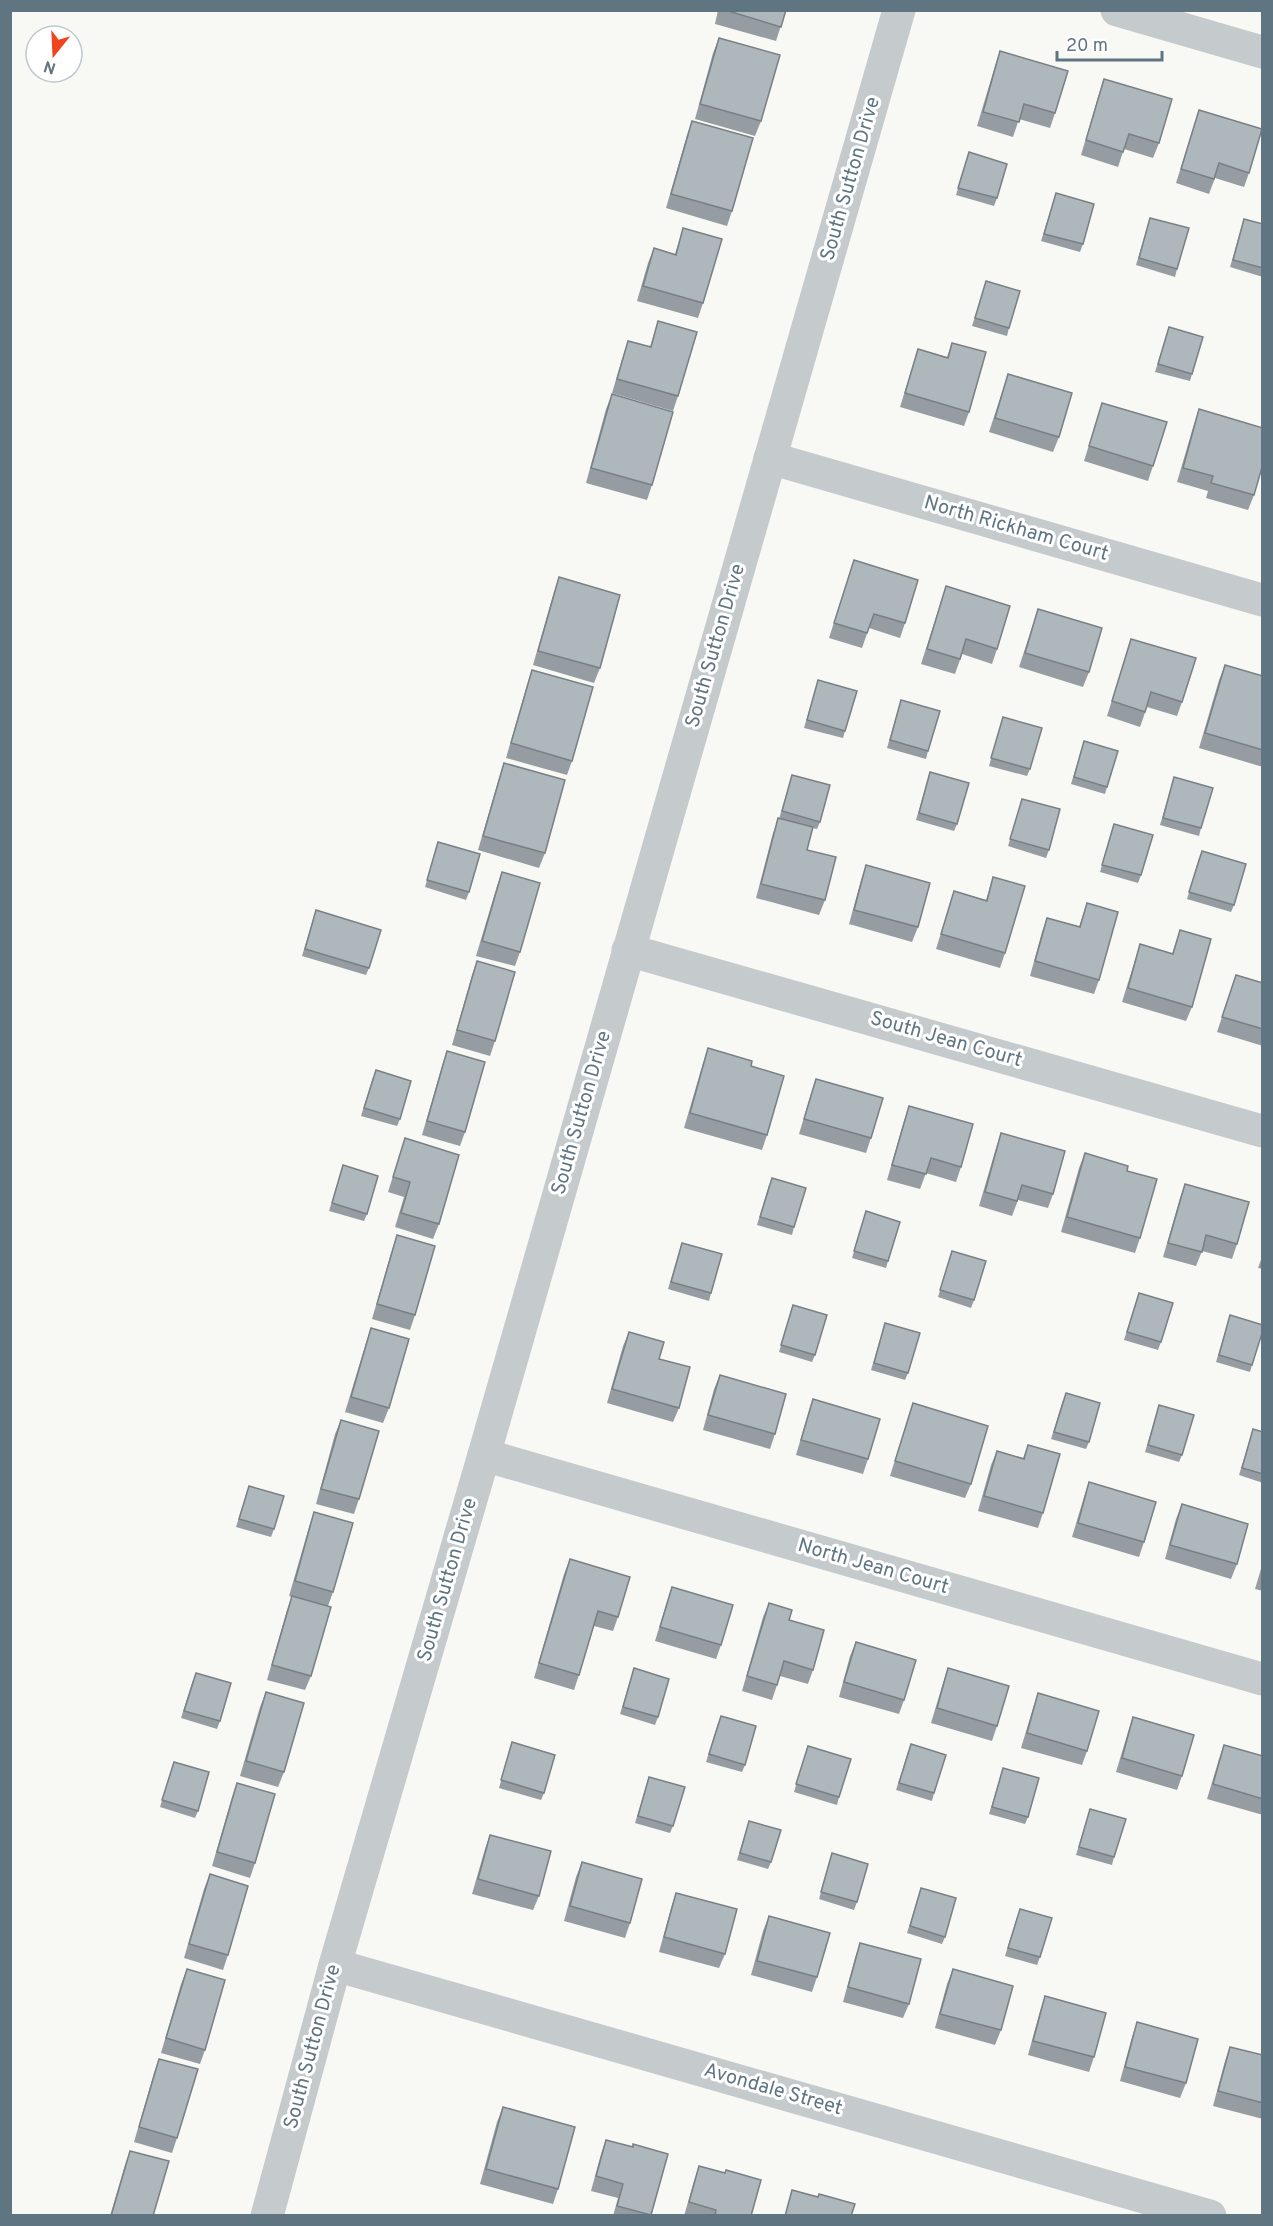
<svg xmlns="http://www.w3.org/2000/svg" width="1273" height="2226" font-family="Overpass,sans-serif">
  <rect width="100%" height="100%" fill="#f8f8f4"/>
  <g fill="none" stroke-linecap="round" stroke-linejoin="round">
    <g stroke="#c5cacd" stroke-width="33">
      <path d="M1117 10 1262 52"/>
      <path d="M770 458 1262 600"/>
      <path d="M628 950 1262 1131"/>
      <path d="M484 1455 1262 1679"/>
      <path d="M335 1965 1210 2216"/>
      <path d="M267 2216 335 1965 484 1455 899 10"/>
    </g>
  </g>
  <g fill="#959da2">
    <path d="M718 10H786L776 41 715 24Z"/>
    <path d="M719 38 761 121 755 136 695 119 713 53Z"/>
    <path d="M1000 51 1055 113 1050 128 1019 119 1013 137 977 126 995 66Z"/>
    <path d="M1104 79 1159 143 1153 158 1124 149 1118 167 1081 155 1099 94Z"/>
    <path d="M1199 110 1249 173 1244 187 1215 178 1209 194 1176 183Z"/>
    <path d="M692 121 732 211 727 226 666 208 687 135Z"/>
    <path d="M969 152 997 198 994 206 956 195Z"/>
    <path d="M1056 193 1083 244 1080 252 1041 241Z"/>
    <path d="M1150 218 1177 269 1175 277 1136 265Z"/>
    <path d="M1244 219 1263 224V277L1230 267Z"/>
    <path d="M683 228 703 303 698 318 637 301 648 263 654 248 675 254Z"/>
    <path d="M986 281 1009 328 1007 336 972 326Z"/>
    <path d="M658 321 678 396 673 411 612 393 623 356 628 341 650 347Z"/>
    <path d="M1169 327 1192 374 1190 381 1155 372Z"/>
    <path d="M952 343 969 412 964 426 900 407 918 349 947 357Z"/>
    <path d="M1008 374 1059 437 1053 452 989 432Z"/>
    <path d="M612 394 652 485 647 500 586 483 606 409Z"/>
    <path d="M1102 403 1153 466 1148 481 1084 461Z"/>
    <path d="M1199 409 1254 495 1248 510 1206 498 1208 491 1177 482 1194 424Z"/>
    <path d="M854 560 905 623 900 638 869 628 862 648 829 638Z"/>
    <path d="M559 577 600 668 594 683 533 665 554 592Z"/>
    <path d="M946 586 997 649 992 664 962 654 955 674 921 664Z"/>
    <path d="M1038 609 1089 672 1083 687 1019 667Z"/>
    <path d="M1131 639 1182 702 1177 716 1147 707 1140 727 1107 716Z"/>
    <path d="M1225 665 1263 676V767L1199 748 1219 680Z"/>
    <path d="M532 670 572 761 567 775 506 758 527 685Z"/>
    <path d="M818 680 845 731 843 738 804 728Z"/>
    <path d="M901 700 928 751 926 759 887 748Z"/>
    <path d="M1003 717 1030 769 1027 776 989 766Z"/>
    <path d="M1084 741 1107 787 1105 794 1071 784Z"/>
    <path d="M504 763 545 853 539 868 478 850 499 778Z"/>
    <path d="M930 772 957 824 954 831 916 820Z"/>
    <path d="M792 775 820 822 817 829 812 828 807 850 825 900 819 915 756 898 773 833 779 819Z"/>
    <path d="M1174 777 1201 828 1199 836 1160 825Z"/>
    <path d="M1022 799 1049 850 1046 858 1008 846Z"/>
    <path d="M1114 824 1141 875 1138 883 1100 872Z"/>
    <path d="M438 842 469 892 466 900 425 887Z"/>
    <path d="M1199 858 1234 905 1231 912 1187 899Z"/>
    <path d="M866 865 918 927 912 942 849 924 861 880Z"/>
    <path d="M502 872 520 952 515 966 476 956 497 886Z"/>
    <path d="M993 877 1005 953 1000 968 936 949 954 891 986 900Z"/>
    <path d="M1087 903 1099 980 1094 994 1030 976 1042 932 1047 918 1079 927Z"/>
    <path d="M316 910 369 968 366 975 302 956Z"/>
    <path d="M1180 930 1192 1007 1186 1021 1122 1002 1140 944 1172 954Z"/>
    <path d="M477 961 495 1041 490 1056 452 1045 472 975Z"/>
    <path d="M1236 975 1263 983V1046L1217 1032Z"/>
    <path d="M708 1048 751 1066 767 1135 762 1150 684 1128 703 1063Z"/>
    <path d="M447 1051 465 1132 460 1146 422 1135 442 1066Z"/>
    <path d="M373 1077 400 1119 397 1126 361 1116Z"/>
    <path d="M816 1079 871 1138 866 1153 799 1134 811 1094Z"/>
    <path d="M909 1106 961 1167 956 1182 926 1173 920 1189 887 1180 904 1121Z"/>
    <path d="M1001 1133 1053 1194 1048 1208 1018 1200 1012 1216 979 1206 996 1148Z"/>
    <path d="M405 1138 439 1224 433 1239 395 1227 404 1197 388 1192Z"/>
    <path d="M1085 1153 1127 1171 1140 1238 1135 1253 1061 1232 1079 1168Z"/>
    <path d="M343 1165 367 1214 364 1221 329 1211Z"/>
    <path d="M1185 1184 1237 1244 1232 1259 1202 1251 1196 1266 1163 1257 1180 1198Z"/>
    <path d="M769 1185 794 1227 792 1235 757 1225Z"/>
    <path d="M866 1211 888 1261 886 1268 852 1258Z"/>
    <path d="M397 1235 415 1315 410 1330 372 1319 392 1250Z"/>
    <path d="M682 1243 711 1293 709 1301 668 1289Z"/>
    <path d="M952 1251 974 1300 971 1308 938 1297Z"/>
    <path d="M1263 1254V1269L1258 1268Z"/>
    <path d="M1139 1293 1161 1342 1158 1350 1124 1340Z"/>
    <path d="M793 1305 815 1355 812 1362 779 1352Z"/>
    <path d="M1230 1315 1252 1365 1250 1372 1216 1362Z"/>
    <path d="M885 1323 908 1373 905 1380 871 1370Z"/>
    <path d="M371 1328 389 1408 383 1423 345 1412 366 1343Z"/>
    <path d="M629 1332 659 1359 679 1408 673 1422 607 1403 623 1346Z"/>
    <path d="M720 1375 775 1434 770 1449 703 1430 714 1389Z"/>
    <path d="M813 1399 868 1459 863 1474 796 1455 808 1414Z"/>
    <path d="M1063 1400 1089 1442 1086 1449 1051 1439Z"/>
    <path d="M913 1403 971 1484 965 1498 890 1476Z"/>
    <path d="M1159 1405 1182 1455 1179 1462 1145 1452Z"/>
    <path d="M341 1420 359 1499 354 1514 316 1504 335 1434Z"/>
    <path d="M1263 1432V1483L1239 1475 1251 1436Z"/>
    <path d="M1028 1445 1043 1513 1038 1528 978 1511 991 1465 997 1451 1023 1458Z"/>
    <path d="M1089 1482 1144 1542 1139 1557 1072 1537 1084 1497Z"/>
    <path d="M249 1486 274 1529 271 1537 236 1527Z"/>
    <path d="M1182 1504 1237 1564 1231 1579 1165 1559 1176 1519Z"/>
    <path d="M314 1512 333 1592 328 1606 311 1676 305 1690 267 1680 287 1610 292 1597 289 1596 309 1527Z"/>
    <path d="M570 1559 618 1617 613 1631 594 1626 579 1675 574 1690 534 1678 564 1574Z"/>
    <path d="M1263 1562V1591L1255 1589Z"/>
    <path d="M672 1587 721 1645 716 1659 655 1641 667 1602Z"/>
    <path d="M769 1603 789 1620 813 1670 808 1684 780 1676 772 1700 742 1691 763 1617Z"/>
    <path d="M856 1642 904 1700 899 1714 839 1697 850 1656Z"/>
    <path d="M634 1668 658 1717 655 1725 620 1714Z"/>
    <path d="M948 1668 997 1726 992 1741 931 1723 943 1683Z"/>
    <path d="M193 1680 220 1721 217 1729 181 1718Z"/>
    <path d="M266 1692 284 1772 278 1787 240 1776 260 1707Z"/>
    <path d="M1038 1693 1087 1751 1082 1765 1021 1748 1033 1708Z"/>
    <path d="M1133 1717 1182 1776 1177 1790 1116 1772 1128 1732Z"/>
    <path d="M718 1723 745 1765 742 1772 706 1762Z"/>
    <path d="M512 1742 544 1793 541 1800 499 1788Z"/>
    <path d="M1224 1745 1263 1756V1815L1207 1799 1219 1759Z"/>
    <path d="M808 1746 839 1797 837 1805 794 1792Z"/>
    <path d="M908 1752 934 1793 932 1801 896 1790Z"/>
    <path d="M174 1762 198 1811 195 1818 160 1807Z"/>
    <path d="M1003 1768 1028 1817 1025 1824 989 1814Z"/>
    <path d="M649 1777 673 1826 670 1833 635 1823Z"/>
    <path d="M237 1783 255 1863 250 1878 212 1866 232 1797Z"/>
    <path d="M1090 1809 1114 1857 1112 1865 1076 1855Z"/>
    <path d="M749 1821 771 1862 768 1869 737 1860Z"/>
    <path d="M490 1835 539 1896 533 1910 472 1894 485 1849Z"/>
    <path d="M832 1853 857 1902 854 1910 819 1899Z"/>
    <path d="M582 1862 630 1923 625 1938 564 1921 576 1877Z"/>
    <path d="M210 1874 228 1955 223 1970 184 1958 204 1889Z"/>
    <path d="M921 1888 945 1937 942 1944 907 1933Z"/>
    <path d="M676 1893 725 1954 719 1968 659 1952 671 1908Z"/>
    <path d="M769 1916 817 1977 812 1992 751 1975 763 1931Z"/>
    <path d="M1017 1917 1040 1957 1037 1965 1005 1956Z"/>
    <path d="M860 1943 909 2004 903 2018 843 2002 855 1958Z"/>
    <path d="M187 1969 205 2050 200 2064 161 2053 181 1984Z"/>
    <path d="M953 1969 1001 2030 995 2045 935 2028 947 1984Z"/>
    <path d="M1045 1996 1094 2057 1089 2072 1028 2055 1040 2011Z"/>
    <path d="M1137 2022 1186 2083 1180 2098 1120 2081 1132 2037Z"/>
    <path d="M1230 2047 1263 2055V2119L1213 2106 1225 2061Z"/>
    <path d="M159 2059 177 2138 172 2153 134 2142 154 2073Z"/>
    <path d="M503 2107 558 2189 553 2204 480 2184 497 2122Z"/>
    <path d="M606 2140 632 2147 633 2144 668 2154 651 2216H613L618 2198 591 2191 601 2154Z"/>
    <path d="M130 2151 153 2216H110L125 2165Z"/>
    <path d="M699 2166 725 2173 751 2216H684L694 2181Z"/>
  </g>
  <g fill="#adb7bc" stroke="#798084" stroke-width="1.5">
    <path d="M725 10H786L781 27Z"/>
    <path d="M719 38 780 55 761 121 700 104Z"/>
    <path d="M1000 51 1068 71 1055 113 1024 104 1019 122 983 112Z"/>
    <path d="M1104 79 1172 99 1159 143 1129 134 1123 152 1086 140Z"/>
    <path d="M1199 110 1262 129 1249 173 1219 163 1214 179 1181 169Z"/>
    <path d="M692 121 753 138 732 211 671 194Z"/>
    <path d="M969 152 1007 164 997 198 958 188Z"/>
    <path d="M1056 193 1094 204 1083 244 1044 234Z"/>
    <path d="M1150 218 1189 228 1177 269 1139 258Z"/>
    <path d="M1244 219 1263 224V268L1233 260Z"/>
    <path d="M683 228 722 239 703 303 643 286 654 248 676 255Z"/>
    <path d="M986 281 1020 291 1009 328 975 318Z"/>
    <path d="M658 321 697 332 678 396 617 379 628 341 651 347Z"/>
    <path d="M1169 327 1203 337 1192 374 1158 364Z"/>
    <path d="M952 343 986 352 969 412 905 393 918 349 948 358Z"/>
    <path d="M1008 374 1072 393 1059 437 995 418Z"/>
    <path d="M612 394 673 412 652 485 591 468Z"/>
    <path d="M1102 403 1167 422 1153 466 1089 446Z"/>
    <path d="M1199 409 1263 428V464L1254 495 1211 483 1213 476 1183 468Z"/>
    <path d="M854 560 918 580 905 623 874 614 867 633 834 623Z"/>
    <path d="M559 577 620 595 600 668 538 651Z"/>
    <path d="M946 586 1010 606 997 649 966 639 960 659 927 649Z"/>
    <path d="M1038 609 1102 628 1089 672 1025 653Z"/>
    <path d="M1131 639 1196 658 1182 702 1151 692 1145 712 1112 701Z"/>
    <path d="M1225 665 1263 676V750L1205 733Z"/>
    <path d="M532 670 593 687 572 761 511 743Z"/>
    <path d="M818 680 857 691 845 731 807 720Z"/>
    <path d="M901 700 940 711 928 751 890 740Z"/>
    <path d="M1003 717 1042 728 1030 769 991 758Z"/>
    <path d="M1084 741 1118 751 1107 787 1074 777Z"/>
    <path d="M504 763 565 780 545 853 483 836Z"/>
    <path d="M930 772 969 783 957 824 919 813Z"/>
    <path d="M792 775 830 785 820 822 782 811Z"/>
    <path d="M1174 777 1213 788 1201 828 1163 818Z"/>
    <path d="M1022 799 1060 809 1049 850 1010 839Z"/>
    <path d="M778 818 813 827 807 850 836 857 825 900 761 884Z"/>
    <path d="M1114 824 1153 835 1141 875 1102 865Z"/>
    <path d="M438 842 480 854 469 892 427 880Z"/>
    <path d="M1202 851 1246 864 1234 905 1189 892Z"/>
    <path d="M866 865 930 883 918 927 854 910Z"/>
    <path d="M502 872 540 883 520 952 482 941Z"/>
    <path d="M993 877 1025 886 1005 953 941 934 954 891 987 901Z"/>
    <path d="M1087 903 1118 912 1099 980 1035 961 1047 918 1080 927Z"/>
    <path d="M316 910 381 930 369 968 305 949Z"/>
    <path d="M1180 930 1211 939 1192 1007 1128 988 1140 944 1173 954Z"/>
    <path d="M477 961 515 972 495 1041 457 1030Z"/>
    <path d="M1236 975 1263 983V1029L1222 1017Z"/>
    <path d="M708 1048 752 1061 751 1066 784 1076 767 1135 690 1113Z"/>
    <path d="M447 1051 485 1062 465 1132 427 1121Z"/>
    <path d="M376 1070 411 1081 400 1119 364 1108Z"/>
    <path d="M816 1079 883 1098 871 1138 804 1119Z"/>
    <path d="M909 1106 973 1124 961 1167 931 1158 926 1174 892 1165Z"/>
    <path d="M1001 1133 1065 1151 1053 1194 1022 1185 1017 1201 985 1192Z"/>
    <path d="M405 1138 459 1155 439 1224 401 1213 410 1182 393 1177Z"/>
    <path d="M1085 1153 1128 1166 1127 1171 1157 1179 1140 1238 1067 1217Z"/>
    <path d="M343 1165 378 1176 367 1214 332 1203Z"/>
    <path d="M772 1178 806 1188 794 1227 760 1217Z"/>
    <path d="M1185 1184 1249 1202 1237 1244 1206 1235 1202 1252 1168 1243Z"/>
    <path d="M866 1211 900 1222 888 1261 854 1251Z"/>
    <path d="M397 1235 435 1246 415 1315 377 1304Z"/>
    <path d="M682 1243 722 1254 711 1293 671 1282Z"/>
    <path d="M952 1251 986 1261 974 1300 940 1290Z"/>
    <path d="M1139 1293 1173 1303 1161 1342 1127 1332Z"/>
    <path d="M793 1305 827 1315 815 1355 781 1345Z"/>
    <path d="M1230 1315 1263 1325V1330L1252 1365 1219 1355Z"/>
    <path d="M885 1323 920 1333 908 1373 874 1363Z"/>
    <path d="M371 1328 409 1339 389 1408 351 1397Z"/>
    <path d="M629 1332 664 1342 659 1359 690 1367 679 1408 612 1389Z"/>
    <path d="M720 1375 786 1394 775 1434 708 1415Z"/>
    <path d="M1066 1393 1100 1403 1089 1442 1054 1432Z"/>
    <path d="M813 1399 880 1419 868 1459 801 1440Z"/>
    <path d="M913 1403 988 1426 971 1484 895 1461Z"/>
    <path d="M1159 1405 1194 1415 1182 1455 1148 1445Z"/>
    <path d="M341 1420 379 1431 359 1499 321 1489Z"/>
    <path d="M1253 1429 1263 1432V1474L1242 1468Z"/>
    <path d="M1028 1445 1060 1454 1043 1513 984 1496 997 1451 1024 1459Z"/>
    <path d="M1089 1482 1156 1502 1144 1542 1078 1523Z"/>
    <path d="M249 1486 284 1496 274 1529 239 1519Z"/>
    <path d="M1182 1504 1248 1524 1237 1564 1170 1545Z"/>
    <path d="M314 1512 353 1523 333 1592 295 1581Z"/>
    <path d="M570 1559 630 1577 618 1617 598 1611 579 1675 539 1663Z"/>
    <path d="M672 1587 733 1605 721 1645 660 1627Z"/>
    <path d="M292 1596 331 1607 311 1676 272 1665Z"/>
    <path d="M769 1603 792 1610 789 1620 824 1630 813 1670 784 1661 777 1685 747 1676Z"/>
    <path d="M856 1642 916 1660 904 1700 844 1682Z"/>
    <path d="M634 1668 669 1679 658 1717 623 1707Z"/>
    <path d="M948 1668 1009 1686 997 1726 937 1708Z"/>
    <path d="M196 1673 231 1683 220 1721 184 1711Z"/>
    <path d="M266 1692 304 1703 284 1772 246 1761Z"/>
    <path d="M1038 1693 1099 1711 1087 1751 1027 1733Z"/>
    <path d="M721 1716 756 1726 745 1765 709 1754Z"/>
    <path d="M1133 1717 1194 1735 1182 1776 1122 1758Z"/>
    <path d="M512 1742 555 1755 544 1793 501 1780Z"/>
    <path d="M911 1744 946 1755 934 1793 899 1783Z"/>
    <path d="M1224 1745 1263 1756V1799L1213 1784Z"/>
    <path d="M808 1746 851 1759 839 1797 796 1784Z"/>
    <path d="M174 1762 209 1772 198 1811 162 1800Z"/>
    <path d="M1003 1768 1039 1778 1028 1817 992 1807Z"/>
    <path d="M649 1777 685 1787 673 1826 638 1816Z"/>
    <path d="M237 1783 275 1794 255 1863 217 1852Z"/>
    <path d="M1090 1809 1126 1819 1114 1857 1079 1847Z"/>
    <path d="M749 1821 781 1830 771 1862 740 1853Z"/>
    <path d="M490 1835 551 1851 539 1896 478 1879Z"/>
    <path d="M832 1853 868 1864 857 1902 821 1892Z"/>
    <path d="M582 1862 642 1879 630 1923 570 1906Z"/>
    <path d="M210 1874 248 1886 228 1955 189 1944Z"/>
    <path d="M921 1888 956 1898 945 1937 910 1926Z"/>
    <path d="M676 1893 737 1909 725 1954 664 1937Z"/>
    <path d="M1020 1909 1052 1918 1040 1957 1008 1948Z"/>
    <path d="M769 1916 830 1933 817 1977 757 1961Z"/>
    <path d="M860 1943 921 1959 909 2004 848 1987Z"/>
    <path d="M187 1969 225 1980 205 2050 166 2038Z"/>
    <path d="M953 1969 1013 1986 1001 2030 940 2014Z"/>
    <path d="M1045 1996 1106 2013 1094 2057 1033 2041Z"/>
    <path d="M1137 2022 1198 2039 1186 2083 1125 2067Z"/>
    <path d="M1230 2047 1263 2055V2103L1218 2091Z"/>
    <path d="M159 2059 198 2069 177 2138 139 2127Z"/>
    <path d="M503 2107 575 2127 558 2189 486 2169Z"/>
    <path d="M606 2140 633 2147V2144L668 2154 651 2215 617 2206 623 2184 596 2176Z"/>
    <path d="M130 2151 169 2161 153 2216H111Z"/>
    <path d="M699 2166 725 2173 726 2170 761 2180 751 2216H715L716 2210 689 2202Z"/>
    <path d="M792 2190 818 2197 819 2194 855 2204 851 2216H785Z"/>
  </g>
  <g text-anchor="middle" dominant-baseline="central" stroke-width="6" stroke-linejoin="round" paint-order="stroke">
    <g font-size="20" fill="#607582" stroke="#fff">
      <text transform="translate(851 179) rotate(-74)">South Sutton Drive</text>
      <text transform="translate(1016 529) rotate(16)">North Rickham Court</text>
      <text transform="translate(716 646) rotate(-74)">South Sutton Drive</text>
      <text transform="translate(946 1040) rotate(16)">South Jean Court</text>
      <text transform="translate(582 1113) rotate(-74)">South Sutton Drive</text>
      <text transform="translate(873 1567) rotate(16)">North Jean Court</text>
      <text transform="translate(448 1580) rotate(-74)">South Sutton Drive</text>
      <text transform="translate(313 2047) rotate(-75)">South Sutton Drive</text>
      <text transform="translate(773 2090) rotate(16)">Avondale Street</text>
    </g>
  </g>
  <rect width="1273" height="2226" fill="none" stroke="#607582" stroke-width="24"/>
  <g transform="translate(54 54) rotate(198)"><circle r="28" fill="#ffffff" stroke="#bfc8cd" stroke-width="1.5"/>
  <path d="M0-4.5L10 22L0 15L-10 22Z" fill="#ef441d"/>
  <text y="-9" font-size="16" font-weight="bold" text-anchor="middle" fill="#607582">N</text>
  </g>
  <path d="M1057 51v9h105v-9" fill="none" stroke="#607582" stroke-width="3"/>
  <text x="1066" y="51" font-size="18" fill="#607582" stroke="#ffffff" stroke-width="4.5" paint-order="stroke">20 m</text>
</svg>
